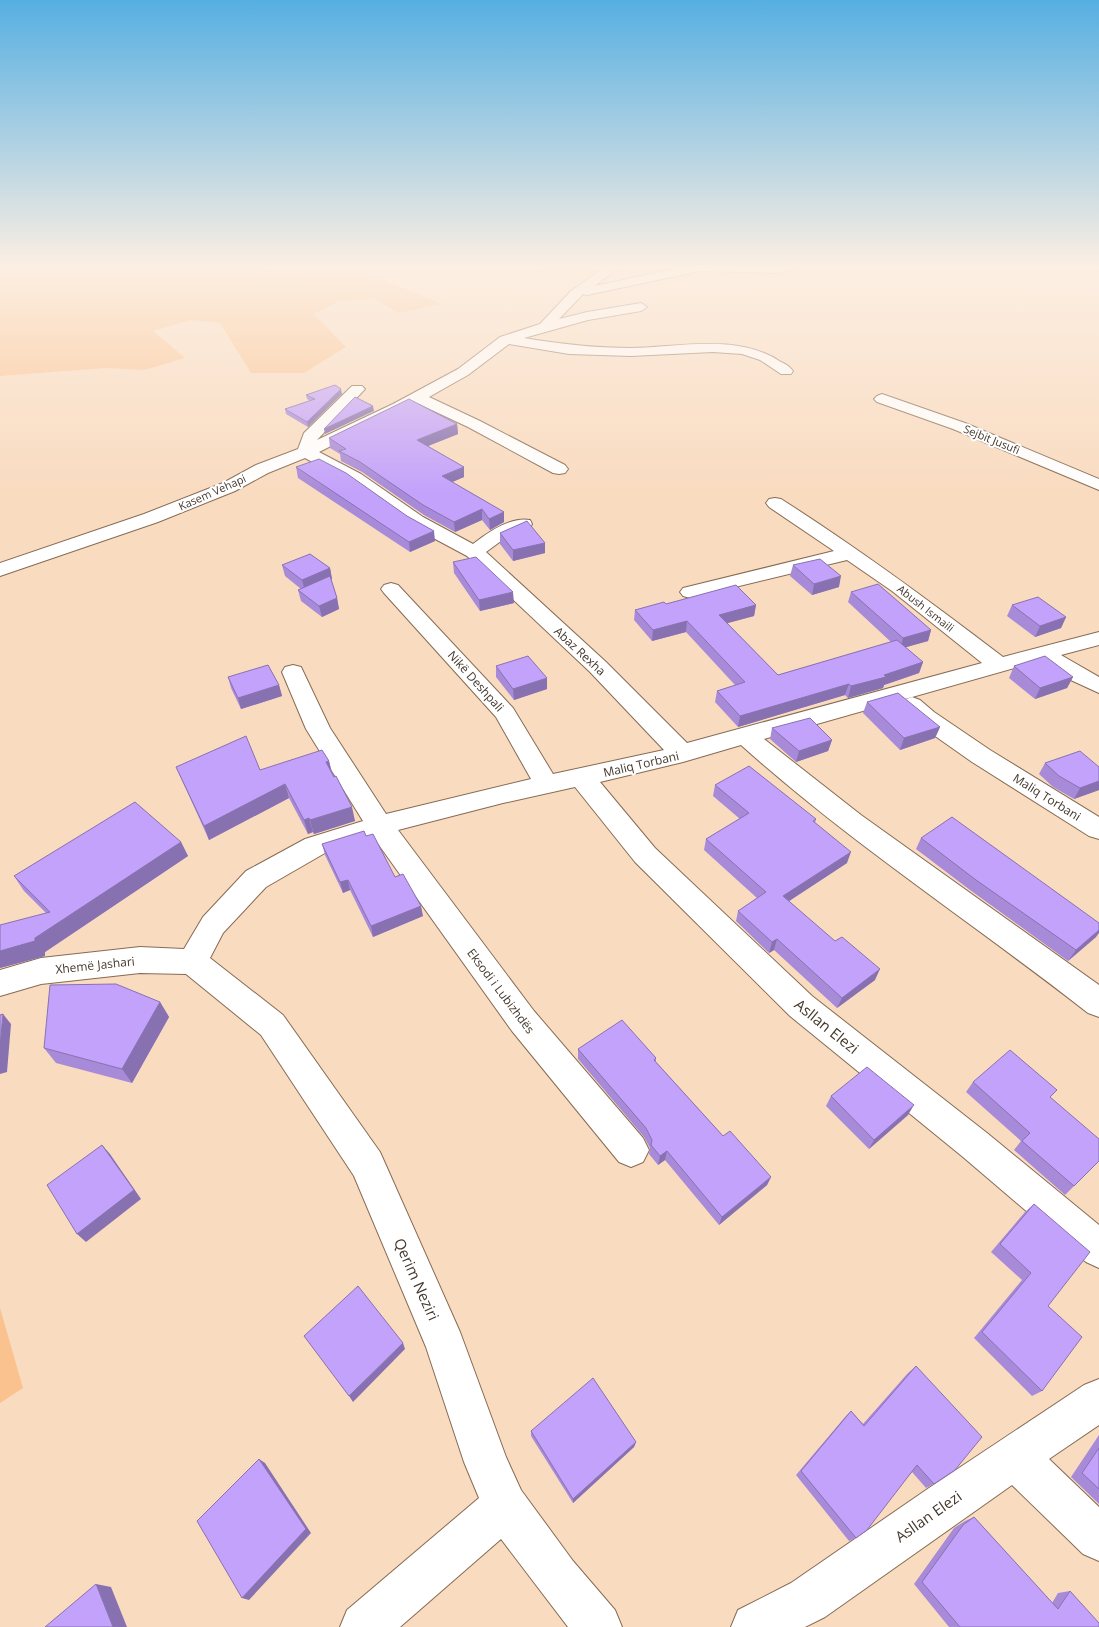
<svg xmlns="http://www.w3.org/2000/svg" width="1099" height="1627" font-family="'Open Sans',sans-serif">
  <rect width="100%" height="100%" fill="#f9dbc0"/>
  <g fill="#fac28f">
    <path d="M0 265H265L270 271 367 274 442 304 399 313 374 299 339 301 314 314 346 347 304 373H251L220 323 190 320 153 331 185 358 144 370 105 368 0 376Z"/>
    <path d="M540 265H606L607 266 590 276H538Z"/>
    <path d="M0 1308 23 1388 0 1403Z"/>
  </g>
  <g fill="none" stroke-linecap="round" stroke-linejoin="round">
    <defs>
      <g id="minor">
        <path d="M608 265H622L595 286 692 265H795L793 269 779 273 700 271 587 295 583 294 559 319 587 312 641 303 647 307 641 311 588 320 524 338C560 344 595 348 631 348 681 347 738 333 781 362 786 364 790 367 793 371L791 374H781L760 360 742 354 713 352 631 356 569 354 509 344 468 375 429 397 480 421 565 465 568 469 565 473 559 474 553 473 468 427 417 403 319 452 361 474 423 517 473 544C487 533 511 516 530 520L532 524 530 528 501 541 486 552 606 662 687 743 982 663 892 591 847 560 690 598 683 596 680 592 683 588 834 551 769 507 766 503 769 499 775 498 781 499C858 548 931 602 1003 657L1099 632V645L1061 655 1099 677V693L1062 676 1039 661 764 739 861 815 1099 985V1017L1088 1013C973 923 850 843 741 745L683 762 600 782 655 848 812 996 987 1133 1099 1225V1268L1086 1262 963 1157 790 1016 635 862 575 787 503 803 398 830 534 1011 643 1138 649 1150 643 1162 631 1167 619 1162 512 1031 374 838 325 853 266 887 223 933 210 958 283 1015 380 1152 460 1332 506 1457 521 1490 573 1561 615 1610 622 1627H568L501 1539 400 1627H340L347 1610 479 1498 464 1462 426 1347 354 1176 261 1035 186 974 140 973 41 984 0 996V970L41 958 140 947 184 949 203 917 246 871 305 839 363 821 306 729 282 672 285 667 293 665 301 667 330 728 386 814 531 779 496 717 384 593 381 589 384 585 391 583 398 585 513 708 553 774 664 750 590 672 467 556 409 525 349 482 305 458 268 473 235 491 158 522 0 576V563L144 514 223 483 256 465 298 449 304 433 352 386H362L365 389 317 440 393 404 458 369 500 337 540 324 571 291Z"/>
        <path d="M882 394 965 423 1099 479V490L953 429 877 402 874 399 877 396Z"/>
        <path d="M912 697 920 700 934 712 990 750 1099 817V839L1089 836 972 762 918 724 900 705 904 700Z"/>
        <path d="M1099 1379V1425L1049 1459 1099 1507V1561L1083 1554 1012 1485 825 1617 805 1627H731L738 1610 791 1583 929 1488 1084 1385Z"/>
      </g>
    </defs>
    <use href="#minor" stroke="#866b53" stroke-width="2"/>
    <use href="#minor" fill="#fff" fill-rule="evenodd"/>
  </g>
  <g fill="#a88bd8">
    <path d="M342 394 308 427 286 414 285 409 310 401 307 399 306 395Z"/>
    <path d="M457 424 458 434 428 446 464 467V477L452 482 504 522 490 530 482 520 455 532 424 515 362 472 341 461 340 454 330 448 329 438Z"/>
    <path d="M296 467 435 541 410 552 298 478Z"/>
    <path d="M500 533 545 543V553L513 561 500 544Z"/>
    <path d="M453 562 514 603 480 611 454 573Z"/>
    <path d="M282 565 330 568 332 579H331L337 598 339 609 322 617 301 601 298 590 301 589 285 576Z"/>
    <path d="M793 565 839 587 812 595 790 576Z"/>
    <path d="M851 592 931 630 928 641 905 647 923 662 919 673 884 685 883 688 848 698 845 695 738 727 715 702 717 691 735 685 686 632 652 641 634 620 635 610 666 604 756 605 754 616 727 623 778 675 891 642 848 602Z"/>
    <path d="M1012 605 1066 617 1061 628 1035 637 1007 616Z"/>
    <path d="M496 666 547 689 514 700 496 677Z"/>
    <path d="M1014 666 1073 677 1067 688 1035 699 1009 678Z"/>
    <path d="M228 677 279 685 282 696 241 709 231 688Z"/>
    <path d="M867 702 940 727 935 738 900 750 863 713Z"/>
    <path d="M772 728 832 740 828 751 796 762 770 739Z"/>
    <path d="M329 761 332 772 355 821 314 834 313 832 308 834 289 798 209 840 176 767 260 770Z"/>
    <path d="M1045 763 1099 767V790L1074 799 1053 787 1039 774Z"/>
    <path d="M715 785 816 819 815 823 847 863 789 901 875 980 837 1008 774 950 769 953 736 921 738 911 757 898 704 850 706 839 740 819 713 796Z"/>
    <path d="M366 836 423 916 373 937 350 890 343 893 325 855 322 844Z"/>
    <path d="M921 838 1096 937 1068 961 970 890 916 849Z"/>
    <path d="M181 842 188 856 45 952V956L0 968 46 913 24 891 14 876Z"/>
    <path d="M160 1002 169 1017 132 1083 56 1063 44 1048Z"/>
    <path d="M578 1049 656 1058V1062L723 1136 771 1177 767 1185 719 1225 665 1160 658 1165 649 1154 650 1148 644 1137 578 1059Z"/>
    <path d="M973 1082 1050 1098 1074 1186 1065 1195 1014 1150 1021 1141 966 1092Z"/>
    <path d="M831 1096 908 1115 869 1149 826 1106Z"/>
    <path d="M1034 1204 1048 1306 1042 1391 1032 1396 974 1338 1022 1280 991 1252 1025 1212Z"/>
    <path d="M916 1366 934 1484 926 1488 912 1472 856 1538 849 1541 796 1475 845 1417 851 1411 863 1424 908 1373Z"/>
    <path d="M531 1431 636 1442 634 1447 573 1503 531 1436Z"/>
    <path d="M1099 1435V1504L1071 1477Z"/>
    <path d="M974 1517 1052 1603 1058 1593 1070 1591 1099 1627H949L914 1584 954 1528 965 1521Z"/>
  </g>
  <g fill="#8871b0">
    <path d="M341 389 342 394 308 427 307 422Z"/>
    <path d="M373 406 374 411 325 434 324 429Z"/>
    <path d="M457 424 458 434 418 450 417 440Z"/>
    <path d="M464 467V477L443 486 442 476Z"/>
    <path d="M482 509V520L455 532 454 522Z"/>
    <path d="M504 512V522L490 530 489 519Z"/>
    <path d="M434 531 435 541 410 552 409 542Z"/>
    <path d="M545 543V553L513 561V550Z"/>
    <path d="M330 568 332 579 305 591 302 580Z"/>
    <path d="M841 576 839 587 812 595 814 584Z"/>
    <path d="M513 592 514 603 480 611 479 600Z"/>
    <path d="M337 598 339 609 322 617 319 606Z"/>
    <path d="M756 605 754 616 717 626 719 615Z"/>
    <path d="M1066 617 1061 628 1035 637 1040 626Z"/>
    <path d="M687 621 686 632 652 641 653 630Z"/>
    <path d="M931 630 928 641 900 649 903 638Z"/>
    <path d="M923 662 919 673 884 685 883 688 848 698 851 686Z"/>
    <path d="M1073 677 1067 688 1035 699 1040 688Z"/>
    <path d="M547 678V689L514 700 513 689Z"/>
    <path d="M849 684 845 695 738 727 740 716Z"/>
    <path d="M279 685 282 696 241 709 238 698Z"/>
    <path d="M940 727 935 738 900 750 904 738Z"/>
    <path d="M832 740 828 751 796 762 799 751Z"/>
    <path d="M329 761 332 775 326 762Z"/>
    <path d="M1099 781V790L1074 799 1080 788Z"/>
    <path d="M285 784 289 798 209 840 204 826Z"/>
    <path d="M352 807 355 821 314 834 310 820Z"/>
    <path d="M309 818 313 832 308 834 304 820Z"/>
    <path d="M181 842 188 856 45 952V956L0 968V951L35 938Z"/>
    <path d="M851 852 847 863 780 907 783 896Z"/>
    <path d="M348 880 350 890 343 893 340 882Z"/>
    <path d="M421 906 423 916 373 937 371 926Z"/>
    <path d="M1099 930V933L1096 937 1068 961 1076 950Z"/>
    <path d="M777 939 774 950 769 953 772 942Z"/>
    <path d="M880 969 875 980 837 1008 842 998Z"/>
    <path d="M160 1002 169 1017 132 1083 122 1069Z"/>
    <path d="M3 1014 11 1024 7 1072 0 1074V1047Z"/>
    <path d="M914 1105 908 1115 869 1149 874 1140Z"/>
    <path d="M102 1145 110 1154 141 1199 86 1242 77 1234Z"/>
    <path d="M667 1151 665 1160 658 1165 660 1156Z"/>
    <path d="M771 1177 767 1185 719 1225 722 1217Z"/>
    <path d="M403 1343 405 1349 353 1402 349 1396Z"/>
    <path d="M636 1442 634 1447 573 1503V1499Z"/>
    <path d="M259 1459 265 1463 311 1533 249 1600 242 1598Z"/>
    <path d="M96 1584 111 1587 127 1627H113Z"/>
  </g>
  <g fill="#c3a2fb" stroke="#8871b0">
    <path d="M335 385 341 389 307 422 285 409 315 399 306 395Z"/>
    <path d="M355 397 373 406 324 429Z"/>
    <path d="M409 399 457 424 417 440 464 467 442 476 504 512 489 519 482 509 454 522 423 505 360 462 339 451 346 449 329 438Z"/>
    <path d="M319 459 346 473 407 516 434 531 409 542 296 467Z"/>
    <path d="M527 521 545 543 513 550 500 533Z"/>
    <path d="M310 554 330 568 302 580 282 565Z"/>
    <path d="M476 557 513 592 479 600 453 562Z"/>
    <path d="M820 559 841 576 814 584 793 565Z"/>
    <path d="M330 576 337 598 319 606 298 590Z"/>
    <path d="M878 584 931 630 903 638 851 592Z"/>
    <path d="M736 585 756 605 719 615 778 675 897 640 923 662 884 675 886 677 851 686 849 684 740 716 717 691 745 682 687 621 653 630 635 610 664 602 666 604Z"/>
    <path d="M1038 597 1066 617 1040 626 1012 605Z"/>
    <path d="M528 656 547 678 513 689 496 666Z"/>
    <path d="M1045 656 1073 677 1040 688 1014 666Z"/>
    <path d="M268 665 279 685 238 698 228 677Z"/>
    <path d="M898 693 940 727 904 738 867 702Z"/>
    <path d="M810 718 832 740 799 751 772 728Z"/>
    <path d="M246 736 260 770 322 750 329 761 326 762 334 777 336 776 352 807 310 820 309 818 304 820 285 784 204 826 176 767Z"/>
    <path d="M1080 751 1099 767V781L1080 788 1059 776 1045 763Z"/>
    <path d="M749 766 816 819 813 821 851 852 783 896 835 941 842 937 880 969 842 998 777 939 772 942 738 911 766 892 706 839 749 813 715 785Z"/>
    <path d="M135 802 181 842 35 938V941L0 951V925L50 912 14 876Z"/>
    <path d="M952 817 1099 923V930L1076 950 976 880 921 838Z"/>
    <path d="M364 831 366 836 373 834 395 877 403 874 421 906 371 926 348 880 340 882 322 844Z"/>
    <path d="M116 984 160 1002 122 1069 44 1048 50 985Z"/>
    <path d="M3 1014 0 1047V1015Z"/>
    <path d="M622 1020 656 1058 654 1060 723 1136 730 1131 771 1177 722 1217 667 1151 660 1156 651 1145 652 1140 646 1128 578 1049Z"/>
    <path d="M1010 1050 1057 1090 1050 1097 1099 1139V1161L1074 1186 1022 1141 1030 1133 973 1082Z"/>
    <path d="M867 1067 914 1105 874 1140 831 1096Z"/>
    <path d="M102 1145 134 1190 77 1234 47 1185Z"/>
    <path d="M1034 1204 1090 1252 1048 1306 1082 1337 1042 1391 982 1332 1031 1273 1000 1244Z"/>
    <path d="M358 1286 403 1343 349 1396 304 1336Z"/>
    <path d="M916 1366 982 1437 955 1470 934 1484 917 1465 867 1530 856 1538 801 1471 851 1411 864 1426Z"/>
    <path d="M593 1378 636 1442 573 1499 531 1431Z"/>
    <path d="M1099 1448V1489L1082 1473Z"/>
    <path d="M259 1459 306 1529 242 1598 197 1521Z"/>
    <path d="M974 1517 1058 1609 1070 1591 1099 1623V1627H960L922 1582 963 1525Z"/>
    <path d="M96 1584 113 1627H45Z"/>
  </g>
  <linearGradient id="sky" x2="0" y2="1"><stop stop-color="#56afe2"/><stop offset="0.54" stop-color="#fcefe3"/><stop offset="1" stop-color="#fcefe3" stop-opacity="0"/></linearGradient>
  <rect width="1099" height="493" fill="url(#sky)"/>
  <g text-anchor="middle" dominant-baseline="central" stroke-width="4" stroke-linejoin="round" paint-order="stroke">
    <g font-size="11" fill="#44382d" stroke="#fff">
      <text transform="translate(992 439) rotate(22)">Sejbit Jusufi</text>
      <text transform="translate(212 492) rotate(-24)">Kasem Vehapi</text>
      <text transform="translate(926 608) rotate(38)">Abush Ismaili</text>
    </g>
    <g font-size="12" fill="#44382d" stroke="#fff">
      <text transform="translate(580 651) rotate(43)">Abaz Rexha</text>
      <text transform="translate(476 681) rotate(48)">Nikë Deshpali</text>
      <text transform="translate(641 764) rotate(-13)">Maliq Torbani</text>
      <text transform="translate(1047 797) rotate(32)">Maliq Torbani</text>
      <text transform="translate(95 965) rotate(-6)">Xhemë Jashari</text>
      <text transform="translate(501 991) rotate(53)">Eksodi i Lubizhdës</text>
    </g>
    <g font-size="15" fill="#44382d" stroke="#fff">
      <text transform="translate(827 1026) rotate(39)">Asllan Elezi</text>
      <text transform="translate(417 1279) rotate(66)">Qerim Neziri</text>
      <text transform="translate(928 1516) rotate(-35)">Asllan Elezi</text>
    </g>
  </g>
</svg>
